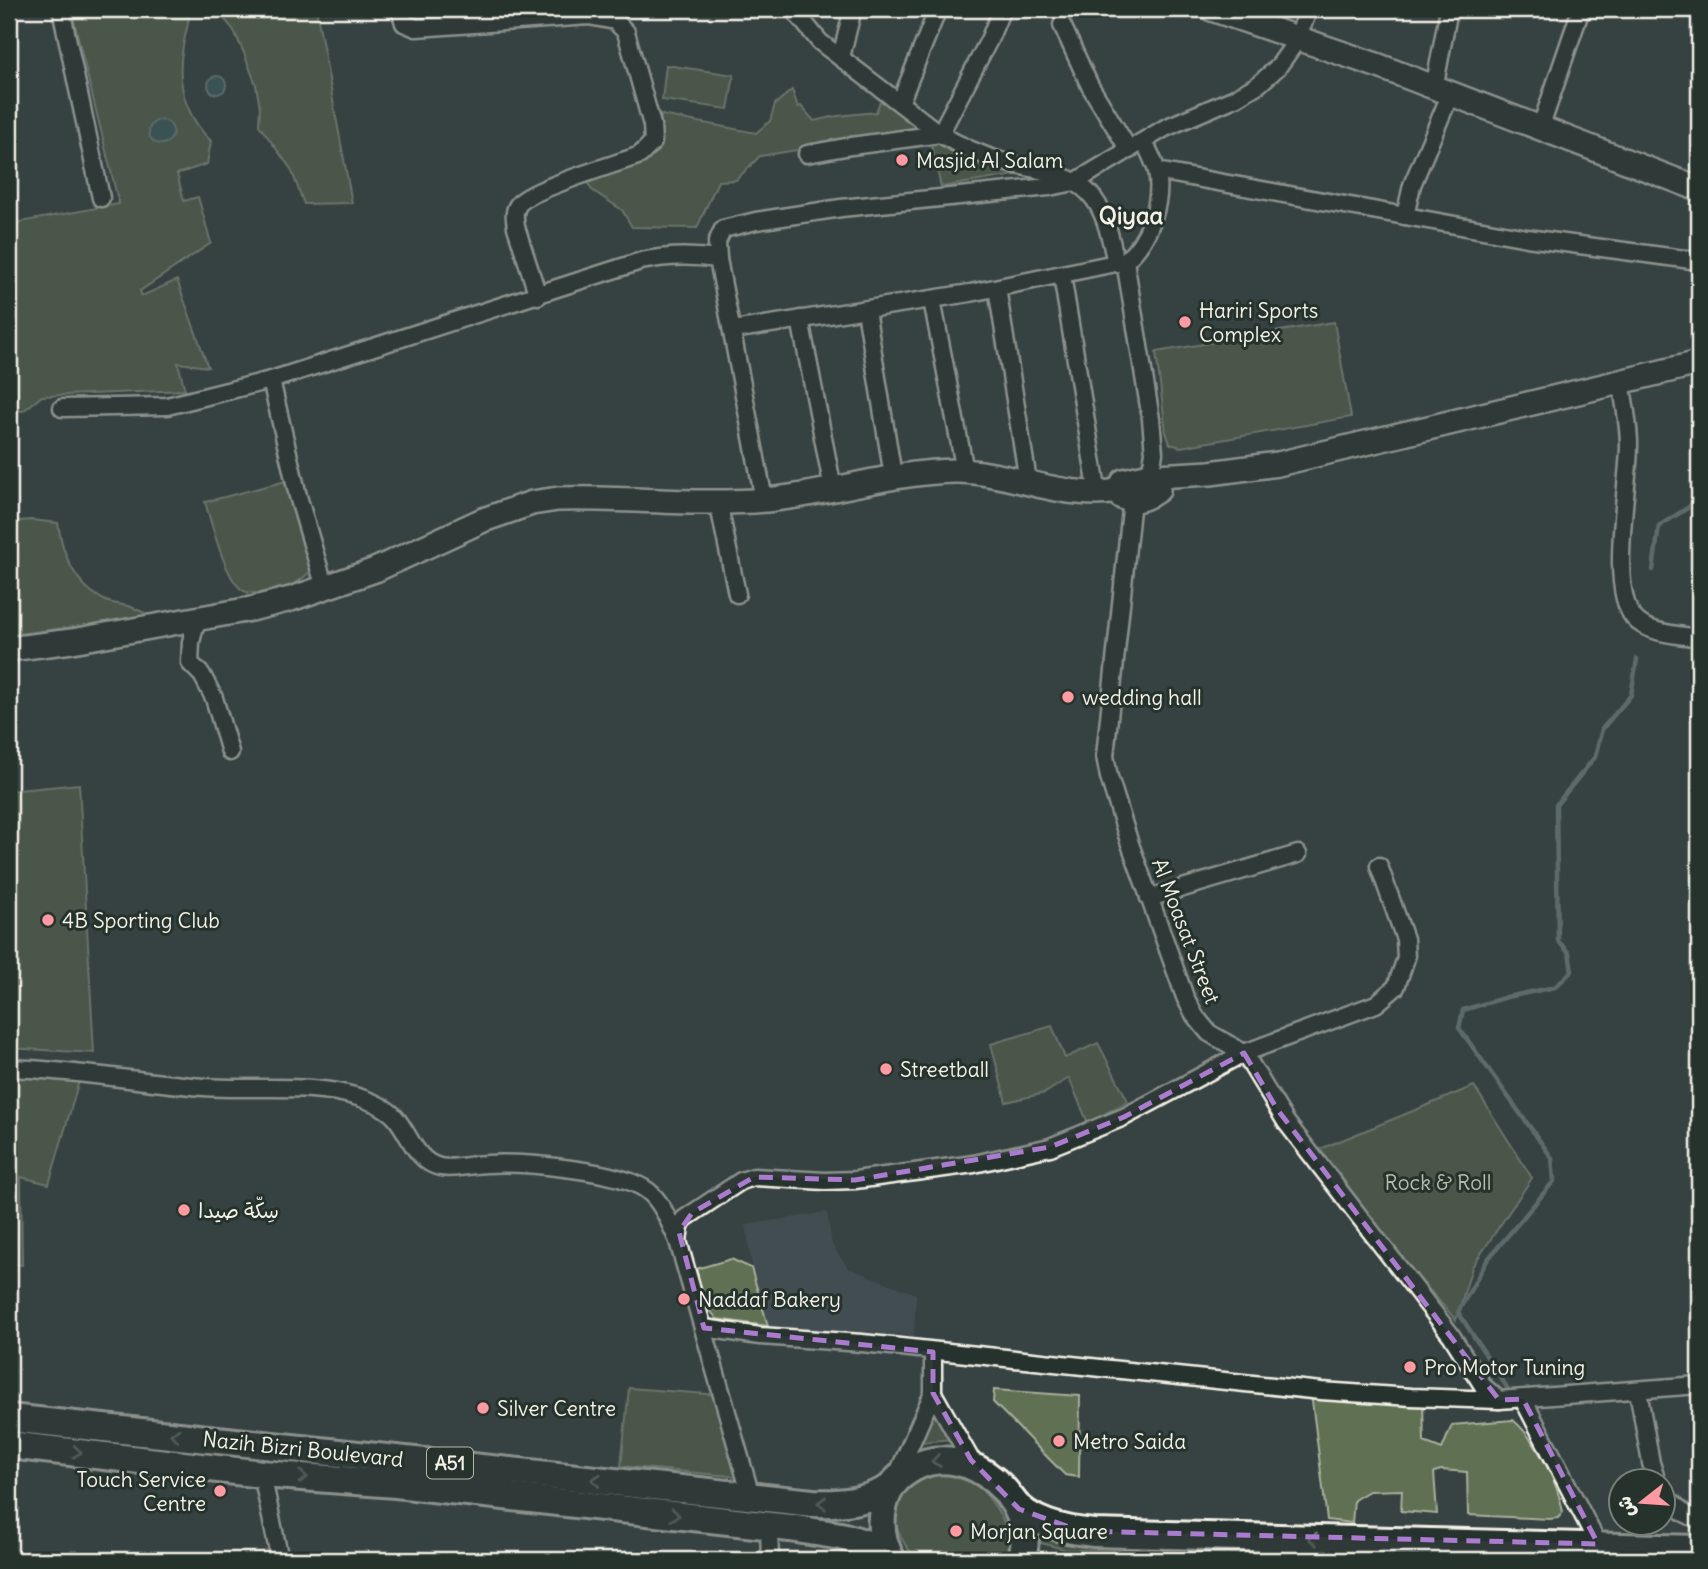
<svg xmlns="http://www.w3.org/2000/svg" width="1708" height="1569" font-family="Delius,'Playpen Sans Arabic',sans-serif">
  <rect width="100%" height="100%" fill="#374242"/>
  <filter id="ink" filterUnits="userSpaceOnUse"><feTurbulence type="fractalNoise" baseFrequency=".0143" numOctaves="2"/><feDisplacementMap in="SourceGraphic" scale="14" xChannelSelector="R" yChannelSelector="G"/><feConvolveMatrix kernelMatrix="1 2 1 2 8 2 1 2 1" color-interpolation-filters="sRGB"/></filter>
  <g filter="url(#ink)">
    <path fill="#434d51" d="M827 1212 832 1245 848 1268 916 1294 914 1336 768 1326 754 1279 746 1225Z"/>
    <g fill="#5e7052" stroke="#a9b09d" stroke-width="2">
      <path d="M71 9H189C190 22 185 33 183 46 176 82 185 115 211 141L207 164 177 174 184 201 198 197 211 243 140 291 142 296 177 280 208 367 178 363 185 390 42 396 23 411 9 409V224L119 204Z"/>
      <path d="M216 9H316L352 203 304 204 291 169 259 125 260 108 256 85 244 53 233 29Z"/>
      <path d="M666 65 734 75 728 109 662 100Z"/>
      <path d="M792 90 798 107 801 106 814 121 837 116 876 112 881 99 921 126V130L760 156 736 180 718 181 697 228 632 227 622 210 592 190 586 180 640 165 660 142 661 115 756 133 770 121 775 104Z"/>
      <path d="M938 141 1028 173 941 187 931 144Z"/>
      <path d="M1334 322 1351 417 1181 447 1170 444 1166 432 1156 352Z"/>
      <path d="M290 480 313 568C301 583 289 587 271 590 263 592 252 595 244 591 226 583 211 521 205 502Z"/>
      <path d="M31 520 58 523C62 554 75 586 106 601 112 604 121 604 128 606 136 609 145 613 154 617L9 635V522Z"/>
      <path d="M79 784 94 1053 9 1048V791Z"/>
      <path d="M1052 1026 1065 1058 1098 1043 1128 1101 1088 1123 1069 1078 1045 1093 1006 1102 991 1044Z"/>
      <path d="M9 1077 79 1081 49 1184 21 1177 22 1265 9 1264Z"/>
      <path d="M1474 1086 1532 1178 1472 1267 1456 1320 1410 1268 1320 1149Z"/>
      <path d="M731 1259 751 1268 768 1326 717 1319 706 1305 696 1269Z"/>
      <path d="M629 1388 719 1395 742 1477 621 1466Z"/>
      <path d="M994 1390 1080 1396 1079 1477 1065 1475 993 1402Z"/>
      <path d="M1311 1393 1423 1401 1424 1442 1442 1449 1452 1425 1513 1420C1536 1439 1558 1483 1563 1512L1558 1518 1549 1519 1468 1515 1467 1472 1441 1470 1434 1472 1437 1514 1401 1511 1402 1490 1369 1491 1354 1500 1352 1523 1327 1520Z"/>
      <path d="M933 1406 953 1439 921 1442 925 1422Z"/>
      <path d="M939 1469C944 1470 951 1470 956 1471 982 1480 1020 1532 1008 1560H917C901 1542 888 1521 900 1496 903 1490 908 1483 913 1479 920 1474 931 1472 939 1469Z"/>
      <path d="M1043 1536 1052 1537 1699 1560H1504L1066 1550 1041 1543 1039 1538Z"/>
    </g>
    <g fill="#436668" stroke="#8a9e9b" stroke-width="2">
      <circle cx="217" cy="85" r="9"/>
      <circle cx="161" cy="132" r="12"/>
    </g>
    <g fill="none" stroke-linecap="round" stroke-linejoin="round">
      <g stroke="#8a9e9b" stroke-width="4.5">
        <path d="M1653 570 1659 526 1689 507 1699 496"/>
        <path d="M1508 1389 1458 1312 1488 1259 1554 1181 1552 1158 1459 1028 1463 1010 1507 997 1555 987 1572 971 1569 953 1558 941 1556 805 1595 757 1602 729 1631 695 1637 659"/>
      </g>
      <defs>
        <g id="minor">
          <path d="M61 9 101 198"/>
          <path d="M400 9 404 23 416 28 589 16 615 21 626 32 652 125 653 142 640 155C617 164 529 189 518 205 513 212 515 219 516 227L538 296"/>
          <path d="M793 9 820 42 940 134C960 146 981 155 1004 162 1031 169 1069 172 1089 193 1106 210 1111 241 1116 263"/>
          <path d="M1062 25 1090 86 1129 150"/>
          <path d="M841 57 853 9"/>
          <path d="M1434 89 1449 9"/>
          <path d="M900 103 938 9"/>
          <path d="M1540 129 1581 9"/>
          <path d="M807 154 851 146 940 134 989 40 1002 9"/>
          <path d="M1157 171 1527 238 1699 261"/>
          <path d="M1405 216 1412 185 1450 95"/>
          <path d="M1125 261 1151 419 1154 453 1150 475"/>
          <path d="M1062 275 1098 495"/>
          <path d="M997 288 1028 481"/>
          <path d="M932 300 965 471"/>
          <path d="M866 310 893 476"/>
          <path d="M800 319 833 489"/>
          <path d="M733 330 970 293 1125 261C1149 241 1163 202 1157 171 1154 161 1148 150 1144 141"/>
          <path d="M1621 381C1624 402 1629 424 1629 445 1629 485 1608 588 1634 618 1647 634 1681 635 1699 638"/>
          <path d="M62 408 167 406 271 380"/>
          <path d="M764 500 718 259 717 242 723 229 756 221 841 208 1049 187 1075 182 1165 128 1235 98 1259 84 1278 67 1295 43 1309 9"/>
          <path d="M1132 500 1105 756 1109 777 1129 841 1185 997 1195 1016 1209 1033 1244 1053 1286 1122 1451 1335 1483 1386 1499 1400"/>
          <path d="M718 501 737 594"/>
          <path d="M325 588 298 496 271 380 641 261C668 255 691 255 718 259"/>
          <path d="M197 618 191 642 190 663 202 675 214 698 230 752"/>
          <path d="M1149 898 1298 854"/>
          <path d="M9 1068C75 1070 139 1082 204 1087 256 1091 308 1082 358 1097 371 1101 386 1107 395 1117 410 1134 415 1161 440 1167 455 1170 472 1164 487 1164 522 1162 622 1170 648 1191 663 1203 670 1224 678 1241"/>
          <path d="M704 1328 760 1336 862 1343 1321 1391 1411 1397 1499 1400 1699 1385"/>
          <path d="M1638 1391 1651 1463 1657 1482"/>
          <path d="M933 1393 971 1460 979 1468"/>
          <path d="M1523 1399 1598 1544"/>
          <path d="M262 1474 280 1560"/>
          <path d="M896 1478 933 1393V1352"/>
          <path d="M1662 1493 1684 1513 1699 1520"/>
          <path d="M751 1496 678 1241 680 1226 684 1219 741 1181 754 1177 825 1181 855 1180 974 1164 1050 1147 1124 1117 1244 1053 1376 1004 1396 987 1406 958 1405 939 1379 866"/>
          <path d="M769 1526 770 1560"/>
        </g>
        <g id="secondary">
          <path d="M1212 9 1379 66 1699 189"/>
          <path d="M1150 475 1156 476 1158 490C1147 498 1133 504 1120 496L1118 491 1124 481Z"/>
          <path d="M1156 476 1210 473 1278 464 1699 363"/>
          <path d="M9 649 72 641 251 609 291 599 375 570 483 520 532 503 558 499C626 497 698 506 766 500 830 494 890 472 955 471 1010 471 1063 501 1118 491"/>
        </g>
        <g id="trunk">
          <path d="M9 1418 813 1503C840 1504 864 1502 888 1489"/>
          <path d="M9 1445 262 1474 396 1484 790 1528 841 1536 885 1549"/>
          <path d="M1010 1498C1029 1523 1064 1530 1094 1533L1699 1549"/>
          <path d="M892 1560C882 1543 879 1523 884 1504 889 1486 897 1477 913 1468 967 1438 1042 1502 1021 1560"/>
        </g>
      </defs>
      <use href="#minor" stroke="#f4f1e8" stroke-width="21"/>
      <use href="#secondary" stroke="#f4f1e8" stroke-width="28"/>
      <use href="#trunk" stroke="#f4f1e8" stroke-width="32"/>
      <use href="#minor" stroke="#26332d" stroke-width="16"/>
      <use href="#secondary" stroke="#26332d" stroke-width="23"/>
      <use href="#trunk" stroke="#26332d" stroke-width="26"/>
    </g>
    <defs><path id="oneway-chevron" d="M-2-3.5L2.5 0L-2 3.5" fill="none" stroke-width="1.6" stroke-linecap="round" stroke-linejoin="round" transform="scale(1.75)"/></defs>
    <g stroke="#6e766e">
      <use href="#oneway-chevron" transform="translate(175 1435) rotate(-174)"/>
      <use href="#oneway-chevron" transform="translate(77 1452) rotate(7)"/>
      <use href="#oneway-chevron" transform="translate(936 1461) rotate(171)"/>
      <use href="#oneway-chevron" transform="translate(303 1477) rotate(4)"/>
      <use href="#oneway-chevron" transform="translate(596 1480) rotate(-174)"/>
      <use href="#oneway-chevron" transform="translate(822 1503) rotate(-179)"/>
      <use href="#oneway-chevron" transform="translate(675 1515) rotate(7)"/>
      <use href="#oneway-chevron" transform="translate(1313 1539) rotate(-179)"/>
    </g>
  </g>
  <path d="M0 0H1708V1569H0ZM1244 1053 1277 1109 1499 1400 1523 1399 1598 1544 1080 1531 1019 1509 971 1460 933 1393V1352L704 1328 679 1232 692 1213 754 1177 855 1180 1050 1147 1124 1117Z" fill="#374242" fill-opacity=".55" fill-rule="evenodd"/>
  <path fill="none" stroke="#ab7bcf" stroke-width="5" stroke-dasharray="14 9" stroke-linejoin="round" d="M1244 1053 1277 1109 1499 1400 1523 1399 1598 1544 1080 1531 1019 1509 971 1460 933 1393V1352L704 1328 679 1232 692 1213 754 1177 855 1180 1050 1147 1124 1117Z"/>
  <g fill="#ff9aa2" stroke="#26332d" stroke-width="2.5">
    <circle cx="902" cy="160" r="7"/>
    <circle cx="1185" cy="322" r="7"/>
    <circle cx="1068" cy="697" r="7"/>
    <circle cx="48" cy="920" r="7"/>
    <circle cx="886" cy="1069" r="7"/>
    <circle cx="184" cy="1210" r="7"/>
    <circle cx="684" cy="1299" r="7"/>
    <circle cx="1410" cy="1367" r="7"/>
    <circle cx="483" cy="1408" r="7"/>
    <circle cx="1059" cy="1441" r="7"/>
    <circle cx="220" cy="1491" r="7"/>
    <circle cx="956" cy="1531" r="7"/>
  </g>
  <g text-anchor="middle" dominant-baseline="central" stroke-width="6" stroke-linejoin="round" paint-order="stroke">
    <rect fill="#26332d" stroke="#b6b8b0" stroke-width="2" x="427" y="1447.5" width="46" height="31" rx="5"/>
    <g font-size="19" font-weight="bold" fill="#f4f1e8">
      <text x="450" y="1463">A51</text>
    </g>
    <g font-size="21" fill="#f4f1e8" stroke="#26332d" text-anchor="start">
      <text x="916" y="160">Masjid Al Salam</text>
      <text x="1199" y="310">Hariri Sports<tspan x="1199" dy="24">Complex</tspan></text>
      <text x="1082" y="697">wedding hall</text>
      <text x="62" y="920">4B Sporting Club</text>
      <text x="900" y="1069">Streetball</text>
      <text x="198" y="1210">سِكّة صيدا</text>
      <text x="698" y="1299">Naddaf Bakery</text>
      <text x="1424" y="1367">Pro Motor Tuning</text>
      <text x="497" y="1408">Silver Centre</text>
      <text x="1073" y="1441">Metro Saida</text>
      <text x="206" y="1479" text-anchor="end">Touch Service<tspan x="206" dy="24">Centre</tspan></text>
      <text x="970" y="1531">Morjan Square</text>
    </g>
    <g font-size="21" fill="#f4f1e8" stroke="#26332d">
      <text transform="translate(1186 931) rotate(69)">Al Moasat Street</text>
      <text transform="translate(303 1449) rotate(6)">Nazih Bizri Boulevard</text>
    </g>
    <g font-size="21" fill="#b8bdac" stroke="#26332d">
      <text x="1438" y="1182">Rock &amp; Roll</text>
    </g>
    <g font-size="24" font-weight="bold" fill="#f4f1e8" stroke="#26332d">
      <text x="1131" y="215">Qiyaa</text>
    </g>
  </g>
  <rect width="1708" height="1569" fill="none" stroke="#26332d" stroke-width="35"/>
  <rect x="18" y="18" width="1673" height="1534" fill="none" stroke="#f4f1e8" stroke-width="2.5" filter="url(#ink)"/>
  <g transform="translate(1642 1502) rotate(253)"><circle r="33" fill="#26332d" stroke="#787f78" stroke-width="2"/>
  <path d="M0-5L12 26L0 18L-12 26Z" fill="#ff9aa2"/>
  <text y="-10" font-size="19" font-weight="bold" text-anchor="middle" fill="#f4f1e8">ش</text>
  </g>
</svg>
